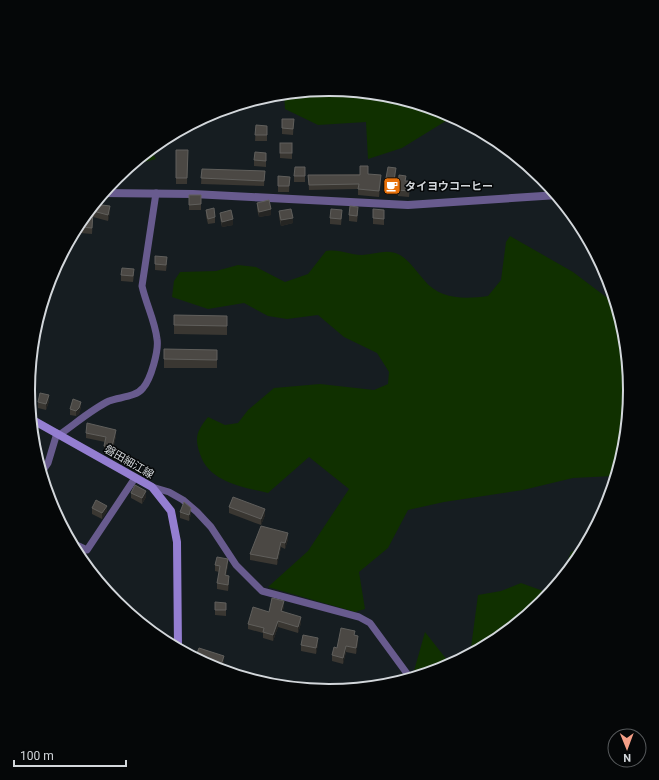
<svg xmlns="http://www.w3.org/2000/svg" width="659" height="780" font-family="Roboto,'Noto Sans JP',sans-serif">
  <rect width="100%" height="100%" fill="#161d21"/>
  <g fill="#103000">
    <path d="M330 89C373 93 418 97 457 118L449 119 402 148 368 159 366 122 318 125 285 109 284 93Z"/>
    <path d="M150 149 156 159 140 163 137 160Z"/>
    <path d="M510 236 573 272 618 306 625 331 631 390 625 449 616 478 613 476 573 478 523 490 444 502 408 510 388 548 359 572 365 609 355 612 268 587 308 551 349 489 309 457 268 493C242 487 209 482 200 454 194 437 197 431 208 417L225 425 238 423 248 410 274 388 320 384 374 390 388 384 389 372 377 353 344 337 318 315 287 319 268 316 244 303 208 309 172 297 174 281 180 272 216 271 238 265 256 267 285 282 308 274 326 251C342 249 348 255 362 255 376 254 388 248 400 255 409 260 417 272 424 280 440 300 465 299 488 296L501 280 506 242Z"/>
    <path d="M583 547H586C562 592 514 631 470 655L478 595 501 591 521 583 546 592 565 567 571 552Z"/>
    <path d="M76 553 87 557 99 573 95 577Z"/>
    <path d="M425 632 451 665 412 678Z"/>
  </g>
  <g fill="none" stroke-linecap="round" stroke-linejoin="round">
    <g stroke="#685b8e" stroke-width="7">
      <path d="M59 435C75 424 92 409 109 401 120 397 136 397 143 388 151 379 159 350 157 339 155 321 146 304 142 286L156 193"/>
      <path d="M41 473 48 463 57 433"/>
      <path d="M152 487 169 492 183 500 197 512 211 527 236 565 262 591 359 617 370 623 411 679"/>
      <path d="M70 542 87 550 135 478"/>
    </g>
    <path stroke="#685b8e" stroke-width="8" d="M103 193 193 194 408 205 558 195"/>
    <path stroke="#947ed1" stroke-width="8" d="M31 419 152 487 171 511 177 542 178 649"/>
  </g>
  <g fill="#3a3732">
    <path d="M282 119H294L293 135 282 134Z"/>
    <path d="M256 125 267 126V141H255Z"/>
    <path d="M280 143H292V159L280 158Z"/>
    <path d="M176 150H188L187 184H176Z"/>
    <path d="M266 159V167L254 166V160Z"/>
    <path d="M305 167V182H294V176Z"/>
    <path d="M202 169 265 171 264 186 201 184Z"/>
    <path d="M368 174 381 181 379 197 358 195V189L309 190 308 175Z"/>
    <path d="M396 174 394 186 386 184V178Z"/>
    <path d="M278 176 290 177 289 192H278Z"/>
    <path d="M406 181 410 187 409 197 398 196V190Z"/>
    <rect x="189" y="195" width="12" height="15"/>
    <path d="M257 203 271 215 259 217 257 209Z"/>
    <path d="M94 204 110 212 108 221 93 217 92 234 80 233V227Z"/>
    <path d="M206 210 215 217V223L208 224 206 216Z"/>
    <path d="M279 211 293 223 281 226 279 217Z"/>
    <path d="M220 213 233 225 222 227 220 218Z"/>
    <path d="M358 213 357 222 349 221V215Z"/>
    <path d="M342 215 341 225 330 224V218Z"/>
    <path d="M384 215V225L373 224V218Z"/>
    <path d="M167 263 166 271 155 270V264Z"/>
    <path d="M134 274 133 282 121 281V275Z"/>
    <path d="M174 315 227 316V335L174 334Z"/>
    <path d="M164 349 217 350V368H164Z"/>
    <path d="M49 401 46 410 38 408V402Z"/>
    <path d="M81 407 79 414 76 416 70 415V409Z"/>
    <path d="M86 433 116 436 112 453 104 452V446L105 442 86 438Z"/>
    <path d="M131 493 146 497 142 504 131 498Z"/>
    <path d="M229 507 265 515 261 525 229 513Z"/>
    <path d="M92 508 107 511 102 519 92 514Z"/>
    <path d="M180 512 191 514 189 521 180 518Z"/>
    <path d="M288 539 285 549 281 547 277 565 250 560V554Z"/>
    <path d="M215 565H228L226 575 229 582 228 591 217 589V583L219 572 215 571Z"/>
    <path d="M284 607 282 612 301 623 298 633 278 627 273 641 263 638V633L248 629V624L269 612Z"/>
    <path d="M226 609V616L215 615V610Z"/>
    <path d="M355 635 358 642 356 654 346 652 343 664 332 661V655L337 648Z"/>
    <path d="M318 644 316 654 301 651V645Z"/>
    <path d="M195 658 224 665 222 671 214 668Z"/>
  </g>
  <g fill="#252523">
    <path d="M396 168V174L394 186V180Z"/>
    <path d="M381 175V181L379 197V191Z"/>
    <path d="M110 206V212L108 221V215Z"/>
    <path d="M271 209V215L259 217V212Z"/>
    <path d="M293 218V223L281 226V220Z"/>
    <path d="M233 219V225L222 227V222Z"/>
    <path d="M30 377V383L28 390 29 382Z"/>
    <path d="M49 395V401L46 410V404Z"/>
    <path d="M81 402V407L79 414 76 416V411Z"/>
    <path d="M116 430V436L112 453V447Z"/>
    <path d="M146 491V497L142 504V498Z"/>
    <path d="M107 506V511L102 519V513Z"/>
    <path d="M191 508V514L189 521V515Z"/>
    <path d="M265 509V515L261 525V519Z"/>
    <path d="M288 533V539L285 549V543Z"/>
    <path d="M281 542V547L277 565V559Z"/>
    <path d="M228 559V565L225 581V575Z"/>
    <path d="M229 576V582L228 591V585Z"/>
    <path d="M284 601V607L281 617V611Z"/>
    <path d="M301 617V623L298 633V627Z"/>
    <path d="M278 621V627L273 641V635Z"/>
    <path d="M358 636V642L356 654V648Z"/>
    <path d="M318 638V644L316 654V648Z"/>
    <path d="M346 646V652L343 664V658Z"/>
    <path d="M224 656V665L222 671 220 670V668Z"/>
  </g>
  <g fill="#4b4844" stroke="#605f5c">
    <path d="M282 119H294L293 129 282 128Z"/>
    <path d="M256 125 267 126V135H255Z"/>
    <rect x="280" y="143" width="12" height="10"/>
    <path d="M176 150H188L187 178H176Z"/>
    <path d="M255 152 266 153V161L254 160Z"/>
    <path d="M360 166H368V174L381 175 379 191 358 189 359 184 309 185 308 175H360Z"/>
    <path d="M295 167H305V176H294Z"/>
    <path d="M388 167 396 168 394 180 386 178Z"/>
    <path d="M202 169 265 171 264 181 201 178Z"/>
    <path d="M399 175 406 176 405 181H410L409 191 398 190Z"/>
    <path d="M278 176 290 177 289 186H278Z"/>
    <path d="M189 195H201V204L189 205Z"/>
    <path d="M269 200 271 209 259 212 257 203Z"/>
    <path d="M94 204 110 206 108 215 93 211 92 228 80 227 81 220Z"/>
    <path d="M350 206 358 207 357 216 349 215Z"/>
    <path d="M214 208 215 217 208 219 206 210Z"/>
    <path d="M291 209 293 218 281 220 279 211Z"/>
    <path d="M331 209 342 210 341 219 330 218Z"/>
    <path d="M373 209 384 210V219L373 218Z"/>
    <path d="M231 210 233 219 222 222 220 213Z"/>
    <path d="M155 256 167 257 166 265 155 264Z"/>
    <path d="M122 268 134 269 133 276 121 275Z"/>
    <path d="M174 315 227 316V326L174 325Z"/>
    <path d="M164 349 217 350V360L164 359Z"/>
    <path d="M40 393 49 395 46 404 38 402Z"/>
    <path d="M73 399 81 402 79 408 76 411 70 409Z"/>
    <path d="M87 423 116 430 112 447 104 446 106 437 86 433Z"/>
    <path d="M135 485 146 491 142 498 131 493Z"/>
    <path d="M233 497 265 509 261 519 229 507Z"/>
    <path d="M96 500 107 506 102 513 92 508Z"/>
    <path d="M184 502 191 508 189 515 180 512Z"/>
    <path d="M261 526 288 533 285 543 281 542 277 559 250 554Z"/>
    <path d="M217 557 228 559 225 575 229 576 228 585 217 583 220 566 215 565Z"/>
    <path d="M272 598 284 601 281 611 301 617 298 627 278 621 273 635 263 632 264 628 248 624 253 607 269 612Z"/>
    <path d="M215 602 226 603V610H215Z"/>
    <path d="M341 628 355 631 354 635 358 636 356 648 346 646 343 658 332 655 334 647 337 648Z"/>
    <path d="M303 635 318 638 316 648 301 645Z"/>
    <path d="M199 648 224 656 220 668 201 662 195 658Z"/>
  </g>
  <defs>
    <symbol id="cafe-square" viewBox="-11 -11 22 22"><rect x="-9" y="-9" width="18" height="18" rx="4" fill="#e8710a" stroke="#050708"/><path d="M-5.5-4.5H6V0H3Q3 3.5 0 3.5H-2.5Q-5.5 3.5-5.5 0ZM3-3.2v2h1.7v-2ZM-6 4.5H4V6H-6Z" fill="#fff"/></symbol>
  </defs>
  <g fill-rule="evenodd">
    <use href="#cafe-square" x="382" y="176" width="20" height="20"/>
  </g>
  <g text-anchor="middle" dominant-baseline="central" stroke-width="3" stroke-linejoin="round" paint-order="stroke">
    <g font-size="11" font-weight="bold" fill="#d3d7db" stroke="#050708" text-anchor="start">
      <text x="405" y="186">タイヨウコーヒー</text>
    </g>
    <g font-size="11" fill="#d3d7db" stroke="#050708">
      <text transform="translate(129 462) rotate(30)">磐田細江線</text>
    </g>
  </g>
  <path d="M0 0H659V780H0ZM35 390a294 294 0 1 1 588 0a294 294 0 1 1-588 0Z" fill="#050708" fill-rule="evenodd"/>
  <path fill="none" stroke="#d3d7db" stroke-width="2" d="M35 390a294 294 0 1 1 588 0a294 294 0 1 1-588 0Z"/>
  <g transform="translate(627 748) rotate(179)"><circle r="19" fill="#050708" stroke="#575a5c"/>
  <path d="M0-3L7 15L0 10L-7 15Z" fill="#f49e86"/>
  <text y="-6" font-size="11" font-weight="bold" text-anchor="middle" fill="#d3d7db">N</text>
  </g>
  <path d="M14 760v6h112v-6" fill="none" stroke="#d3d7db" stroke-width="2"/>
  <text x="20" y="760" font-size="12" fill="#d3d7db" stroke="#050708" stroke-width="3" paint-order="stroke">100 m</text>
</svg>
